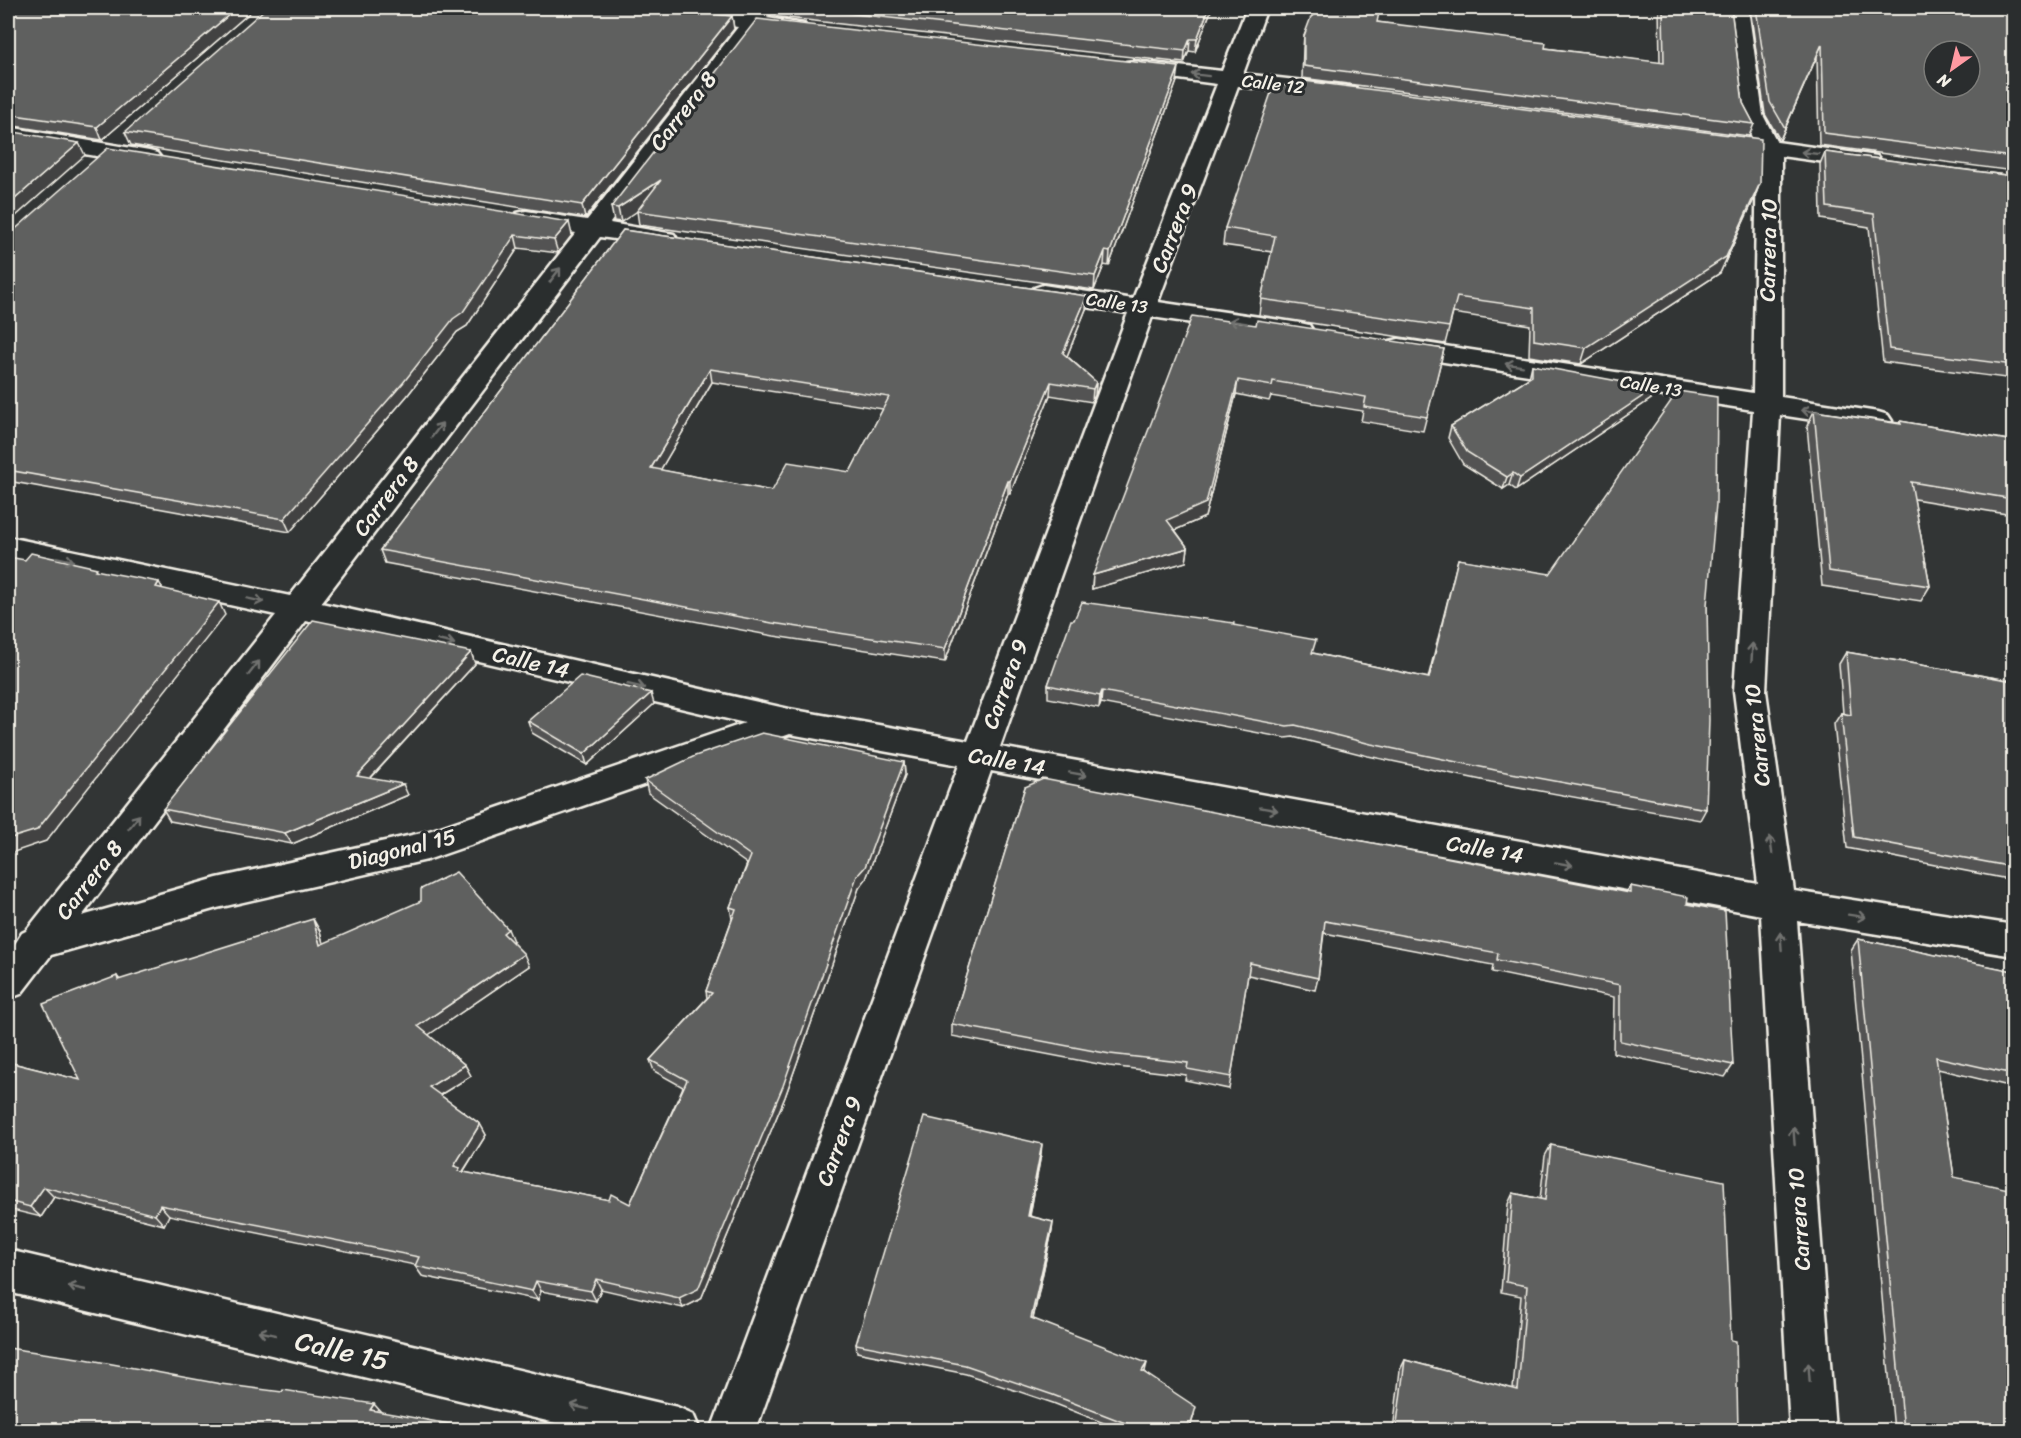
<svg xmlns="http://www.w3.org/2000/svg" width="2021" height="1438" font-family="Sriracha,sans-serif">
  <rect width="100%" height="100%" fill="#323535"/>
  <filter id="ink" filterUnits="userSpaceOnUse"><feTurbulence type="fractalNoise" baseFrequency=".0167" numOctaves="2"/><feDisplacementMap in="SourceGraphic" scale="12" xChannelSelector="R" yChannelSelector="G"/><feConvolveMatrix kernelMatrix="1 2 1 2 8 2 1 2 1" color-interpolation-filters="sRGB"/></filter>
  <g filter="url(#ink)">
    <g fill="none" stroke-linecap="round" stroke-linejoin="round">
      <defs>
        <g id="minor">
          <path d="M629 8H684L747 15 754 8H774L767 18 804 24 807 28 804 32 797 34 758 29 610 223 674 234 677 239 674 244 665 246 600 237 321 603 789 709 968 741 1128 313 1043 301 1034 298 1030 293 1034 288 1043 285 1133 299 1217 84 1134 73 1126 72 1123 67 1126 62 1134 61 1222 71 1247 8H1267L1243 74 1348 86 1356 88 1359 93 1356 98 1348 100 1238 86 1158 302 1300 323 1309 325 1313 331 1309 337 1300 339 1152 317 1000 747 1758 884 1734 691 1753 410 1399 355 1390 353 1386 347 1390 341 1399 339 1753 393 1757 153 1740 150 1736 145 1740 140 1753 139 1741 115 1728 8H1748L1763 115 1777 142 1877 156 1881 161 1877 166 1869 168 1781 156V397L1878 412 1888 415 1892 421 1888 427 1878 430 1780 415 1766 691 1794 891 2014 925V956L1797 921 1835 1430H1790L1761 915 991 771 756 1430H711L959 765 790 734 427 860 217 908 51 955 21 994 8 999V955L22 933 26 931 276 615 8 557V537L290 596 576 233 517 223 514 218 517 213 526 211 587 220 738 27 639 14 632 12ZM306 621 745 723 426 832 217 878 82 916Z"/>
          <path d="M8 127 149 151 157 153 161 158 157 163 149 165 8 141Z"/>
          <path d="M8 1250 677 1407 693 1414 700 1430H585L8 1292Z"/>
        </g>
      </defs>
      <use href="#minor" stroke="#f4f1e8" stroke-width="5"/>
      <use href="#minor" fill="#2a2d2e" fill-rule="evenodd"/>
    </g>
    <g fill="#525352" stroke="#f4f1e8" stroke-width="1.5" fill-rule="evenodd">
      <path d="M8 8H255L102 140 8 125Z"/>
      <path d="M696 8H752L746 14Z"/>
      <path d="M770 8H1212L1195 52 1189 51 1184 63 771 16Z"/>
      <path d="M1659 8H1731L1743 103 1754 124 1749 136 1302 78 1303 48 1304 36 1377 22 1545 48 1660 63Z"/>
      <path d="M1750 8H2013V171L1819 145 1817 56 1780 140 1765 114Z"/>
      <path d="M732 16 734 29 585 218 131 145 125 132Z"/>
      <path d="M1177 81 1109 266 1104 265 1094 290 639 225 637 211 621 222 614 221 611 207Z"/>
      <path d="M1304 81 1760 183 1754 199 1720 273 1581 364 1529 356 1530 325 1453 313 1445 344 1259 315 1261 299 1272 252 1223 245 1225 228 1303 88Z"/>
      <path d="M1825 152 2013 176V379L1883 362 1869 227 1821 219 1820 164Z"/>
      <path d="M623 230 1087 296 1086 309 1067 356 1096 382 1095 395 1092 402 1050 395 1010 494H1008L945 662 774 636 385 563 380 550ZM712 382 883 409 850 472 772 491 660 470Z"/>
      <path d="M8 233 572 235 558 253 518 248 467 326 457 332 407 396 290 532 8 481Z"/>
      <path d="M1256 325 1444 349 1423 431 1361 421 1363 411 1271 396 1269 401 1236 394 1205 517 1175 530 1188 548 1186 562 1092 589 1093 575Z"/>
      <path d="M1532 365 1651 399 1516 490 1509 485 1503 489 1463 464 1448 438 1451 426 1529 378Z"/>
      <path d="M1814 411 1899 423 1900 421 2013 441V515L1914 499 1930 586 1921 601 1822 586 1807 426Z"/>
      <path d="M1458 559 1707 605 1706 809 1700 820 1491 782 1368 756 1293 737 1285 738 1101 703 1099 708 1048 698V685L1074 620 1233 625 1313 653 1428 678Z"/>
      <path d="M471 652 475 664 371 778 408 795 292 844 170 821 163 809Z"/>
      <path d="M1846 652 2013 681V880L1847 848 1834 724 1841 713H1843L1839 664Z"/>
      <path d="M654 704 587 765 532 733 528 721Z"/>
      <path d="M904 762 905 775 866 879 859 888 785 1097 701 1299 683 1308 601 1289 596 1301 541 1291 538 1300 422 1276 415 1266V1265L169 1215 164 1225 54 1197 41 1217 8 1209V1062L80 1080 117 976 120 980 320 931 323 944 513 941 512 942 529 966 428 1035 465 1065 471 1076 440 1095 480 1124 486 1135 463 1172 630 1204 683 1087 654 1071 650 1060 707 998 706 991 732 919 730 907 747 864 648 793 645 780Z"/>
      <path d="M1025 787 1627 892 1630 886 1687 904 1733 1065 1725 1077 1613 1053 1614 997 1492 972 1493 965 1324 933 1318 978 1315 990 1248 975 1229 1089 1185 1080 1186 1075 1109 1066 952 1036V1024Z"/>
      <path d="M1858 939 2013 971V1087L1938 1069 1954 1177 2013 1431H1894L1851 950Z"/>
      <path d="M1551 1145 1731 1340 1738 1431H1393L1400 1370 1405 1360 1513 1389 1521 1296 1501 1292 1508 1204 1513 1193 1540 1199 1545 1156Z"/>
      <path d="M1041 1154 1030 1216 1053 1222 1052 1231 1033 1319 1145 1371V1373L1194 1415 1189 1431H1124L1053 1403 966 1374 857 1352 856 1344Z"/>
    </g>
    <g fill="#424342" stroke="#f4f1e8" stroke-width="1.5">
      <path d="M237 8H255L102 140 97 127Z"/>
      <path d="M745 8H752L746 14Z"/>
      <path d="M1209 8H1212L1195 52 1197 39Z"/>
      <path d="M732 16 734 29 585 218 582 205Z"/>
      <path d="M1190 39 1189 51 1184 63 1185 51Z"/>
      <path d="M1822 44 1817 56 1780 140 1785 128Z"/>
      <path d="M1179 67 1177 81 1109 266 1110 252Z"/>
      <path d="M79 143 85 155 8 223V205Z"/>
      <path d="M661 180 663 194 621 222 618 208Z"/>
      <path d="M1760 183 1754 199 1720 273 1581 364 1586 348Z"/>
      <path d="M569 222 572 235 558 253 554 240Z"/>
      <path d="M515 235 518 248 467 326 457 332 407 396 290 532 284 519Z"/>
      <path d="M1105 251 1104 265 1094 290 1095 276Z"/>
      <path d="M1087 296 1086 309 1063 366V353Z"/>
      <path d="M710 369 712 382 654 481 651 468Z"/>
      <path d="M1238 380 1236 394 1205 517 1166 534 1167 520Z"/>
      <path d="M1051 382 1050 395 1010 494V481Z"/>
      <path d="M1096 382 1095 395 1092 402 1093 389Z"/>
      <path d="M1655 388 1651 399 1516 490 1520 478Z"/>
      <path d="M1513 473 1509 485 1503 489 1507 477Z"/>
      <path d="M1008 481V494L945 662V649Z"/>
      <path d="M1188 548 1186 562 1092 589 1093 575Z"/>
      <path d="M159 582 166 595 156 587Z"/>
      <path d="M219 602 225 615 46 841 8 854V839Z"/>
      <path d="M471 652 475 664 362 787 357 776Z"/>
      <path d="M1102 691 1101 703 1099 708 1100 696Z"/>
      <path d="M651 693 654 704 587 765 584 754Z"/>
      <path d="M904 762 905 775 866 879 859 888 785 1097 701 1299 683 1308 679 1298Z"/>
      <path d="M403 784 408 795 292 844 285 833Z"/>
      <path d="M313 919 320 931 326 957 320 945Z"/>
      <path d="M508 929 513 941 508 944 503 933Z"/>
      <path d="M524 954 529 966 424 1038 418 1026Z"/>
      <path d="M465 1065 471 1076 435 1098 429 1087Z"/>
      <path d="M480 1124 486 1135 462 1173 466 1178 454 1166Z"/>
      <path d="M1042 1144 1041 1154 1028 1225V1216Z"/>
      <path d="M44 1187 54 1197 41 1217 30 1207Z"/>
      <path d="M160 1205 169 1215 164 1225 155 1215Z"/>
      <path d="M1053 1222 1052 1231 1031 1327V1318Z"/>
      <path d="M596 1279 601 1289 596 1301 591 1291Z"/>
      <path d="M536 1281 541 1291 538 1300 532 1291Z"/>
      <path d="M1147 1363 1145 1371 1141 1379 1142 1371Z"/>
      <path d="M374 1404 381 1412 370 1410Z"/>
    </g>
    <g fill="#5f605f" stroke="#f4f1e8" stroke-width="1.5" fill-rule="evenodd">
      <path d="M8 8H237L97 127 8 114Z"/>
      <path d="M266 8H664L732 16 582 205 125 132Z"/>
      <path d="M801 8H1209L1197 39H1190L1185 51Z"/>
      <path d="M1323 8H1380L1377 22 1546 43 1545 48 1664 63 1663 8H1731L1743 103 1754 124 1304 66V36L1311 17Z"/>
      <path d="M1756 8H2013V157L1824 133 1822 44 1785 128 1770 102ZM1934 51H1970V87H1934Z"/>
      <path d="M757 19 1179 67 1110 252 1105 251 1095 276 637 211 661 180 618 208 611 207Z"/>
      <path d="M1304 81 1761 139 1760 183 1726 257 1586 348 1534 340V308L1457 297 1449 327 1261 299 1275 236 1225 228 1274 84 1304 88Z"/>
      <path d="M8 131 79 143 8 205Z"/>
      <path d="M108 148 569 222 554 240 515 235 463 312 453 319 403 383 284 519 8 470V233L12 232Z"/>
      <path d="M1825 152 2013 176V365L1889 349 1874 214 1827 207Z"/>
      <path d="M623 230 1087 296 1063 353 1096 382 1093 389 1051 382 1010 481H1008L945 649 772 623 380 550ZM710 369 889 397 850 472 788 462 772 491 651 468Z"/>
      <path d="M1192 316 1256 325 1257 320 1444 349 1427 417 1364 407 1366 397 1273 381 1272 386 1238 380 1206 503 1167 520 1188 548 1093 575Z"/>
      <path d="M1532 365 1655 388 1520 478 1513 473 1507 477 1467 452 1451 426 1532 376Z"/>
      <path d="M1678 391 1717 397 1716 504 1707 605 1709 720 1706 809 1495 770 1371 744 1295 725 1287 726 1102 691 1100 696 1048 685 1071 620H1074L1082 602 1234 623 1233 625 1316 640 1312 653 1429 678 1458 559 1550 574Z"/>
      <path d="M1814 411 1901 424 1900 421 2013 441V499L1911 482 1930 586 1829 571Z"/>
      <path d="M31 553 97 568 95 570 159 582 156 587 219 602 37 830 8 839V557L25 560Z"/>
      <path d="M313 620 471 652 357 776 403 784 285 833 163 809Z"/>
      <path d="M1846 652 2013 681V867L1854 837 1841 713 1851 715Z"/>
      <path d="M580 676 651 693 584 754 528 721Z"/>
      <path d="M762 733 904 762 865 867 857 876 783 1086 698 1289 679 1298 596 1279 591 1291 536 1281 532 1291 415 1266 419 1257 160 1205 155 1215 44 1187 30 1207 8 1201V1062L80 1080 43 1004 117 976 118 980 313 919 320 945 421 901V889L456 872 508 929 503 933 524 954 418 1026 465 1065 429 1087 480 1124 454 1166 460 1168 458 1171 609 1200 611 1194 630 1204 687 1080 650 1060 712 993 706 991 736 909 730 907 751 856 645 780 695 756Z"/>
      <path d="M1043 779 1630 893V886L1688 897 1687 904 1725 911 1733 1065 1620 1041V985L1497 960 1498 953 1325 921 1318 978 1250 963 1231 1077 1187 1069 1188 1063 1110 1054 952 1024 1025 787Z"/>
      <path d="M1858 939 2013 971V1074L1936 1057 1954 1177 2013 1190V1431H1904Z"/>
      <path d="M924 1117 1042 1144 1028 1216 1053 1222 1031 1318 1147 1363 1142 1371 1196 1407 1189 1431H1146L1053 1395 965 1365 856 1344Z"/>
      <path d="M1551 1145 1724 1181 1731 1340 1736 1341 1738 1431H1396L1405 1360 1518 1390 1527 1286 1506 1282 1513 1193 1545 1200Z"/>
      <path d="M8 1348 85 1359 221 1384 282 1392 283 1390 374 1404 370 1410 489 1431H8Z"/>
    </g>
    <defs><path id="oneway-shaft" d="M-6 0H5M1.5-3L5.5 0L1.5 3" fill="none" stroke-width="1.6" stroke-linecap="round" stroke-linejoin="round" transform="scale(1.5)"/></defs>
    <g stroke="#71726f">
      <use href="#oneway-shaft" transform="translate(1200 75) rotate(-173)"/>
      <use href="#oneway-shaft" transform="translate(1810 153) rotate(-173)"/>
      <use href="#oneway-shaft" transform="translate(555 275) rotate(-53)"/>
      <use href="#oneway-shaft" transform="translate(1238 322) rotate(-171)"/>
      <use href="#oneway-shaft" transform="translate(1514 365) rotate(-171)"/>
      <use href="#oneway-shaft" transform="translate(1810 411) rotate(-171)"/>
      <use href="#oneway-shaft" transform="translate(437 430) rotate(-53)"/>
      <use href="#oneway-shaft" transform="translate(65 559) rotate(12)"/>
      <use href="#oneway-shaft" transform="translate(255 600) rotate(12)"/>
      <use href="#oneway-shaft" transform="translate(446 642) rotate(13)"/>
      <use href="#oneway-shaft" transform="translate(1752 652) rotate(-87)"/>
      <use href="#oneway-shaft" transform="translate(254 668) rotate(-52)"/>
      <use href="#oneway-shaft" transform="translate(636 686) rotate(13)"/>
      <use href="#oneway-shaft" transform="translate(1078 774) rotate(10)"/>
      <use href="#oneway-shaft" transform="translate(1269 809) rotate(10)"/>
      <use href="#oneway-shaft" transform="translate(134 822) rotate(-52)"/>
      <use href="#oneway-shaft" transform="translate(1771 845) rotate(-98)"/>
      <use href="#oneway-shaft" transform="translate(1564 864) rotate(10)"/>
      <use href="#oneway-shaft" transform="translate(1857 916) rotate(9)"/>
      <use href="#oneway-shaft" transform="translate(1781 941) rotate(-94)"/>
      <use href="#oneway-shaft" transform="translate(1794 1136) rotate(-94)"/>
      <use href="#oneway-shaft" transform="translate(77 1288) rotate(-167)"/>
      <use href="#oneway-shaft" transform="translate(267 1333) rotate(-167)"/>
      <use href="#oneway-shaft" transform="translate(1809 1372) rotate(-94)"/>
      <use href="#oneway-shaft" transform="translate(579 1407) rotate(-167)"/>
    </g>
  </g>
  <g text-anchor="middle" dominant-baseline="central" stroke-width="6" stroke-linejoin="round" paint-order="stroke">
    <g font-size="18" fill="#f4f1e8" stroke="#2a2d2e">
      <text transform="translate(1273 84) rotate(7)">Calle 12</text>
      <text transform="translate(1117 303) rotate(8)">Calle 13</text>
      <text transform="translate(1651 386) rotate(9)">Calle 13</text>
    </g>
    <g font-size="22" fill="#f4f1e8" stroke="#2a2d2e">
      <text transform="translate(683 111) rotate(-52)">Carrera 8</text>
      <text transform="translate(1174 228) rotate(-69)">Carrera 9</text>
      <text transform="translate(1768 250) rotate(-89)">Carrera 10</text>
      <text transform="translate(386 496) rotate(-53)">Carrera 8</text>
      <text transform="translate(531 662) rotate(13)">Calle 14</text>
      <text transform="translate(1005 684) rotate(-70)">Carrera 9</text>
      <text transform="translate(1757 735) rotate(-96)">Carrera 10</text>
      <text transform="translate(1007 761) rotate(10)">Calle 14</text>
      <text transform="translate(402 849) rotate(-14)">Diagonal 15</text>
      <text transform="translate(1485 849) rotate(10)">Calle 14</text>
      <text transform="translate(89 880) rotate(-52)">Carrera 8</text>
      <text transform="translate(839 1141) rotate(-70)">Carrera 9</text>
      <text transform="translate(1799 1219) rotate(-94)">Carrera 10</text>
    </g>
    <g font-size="27" fill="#f4f1e8" stroke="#2a2d2e">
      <text transform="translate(342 1351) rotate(13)">Calle 15</text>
    </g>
  </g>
  <rect width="2021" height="1438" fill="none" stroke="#2a2d2e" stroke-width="30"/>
  <rect x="15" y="15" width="1991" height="1408" fill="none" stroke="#f4f1e8" stroke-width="2" filter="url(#ink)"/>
  <g transform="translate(1952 69) rotate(214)"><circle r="28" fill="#2a2d2e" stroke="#7b7b78" stroke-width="1.5"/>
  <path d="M0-4.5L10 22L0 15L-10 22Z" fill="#ff9aa2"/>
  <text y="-9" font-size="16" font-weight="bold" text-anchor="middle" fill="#f4f1e8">N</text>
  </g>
</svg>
